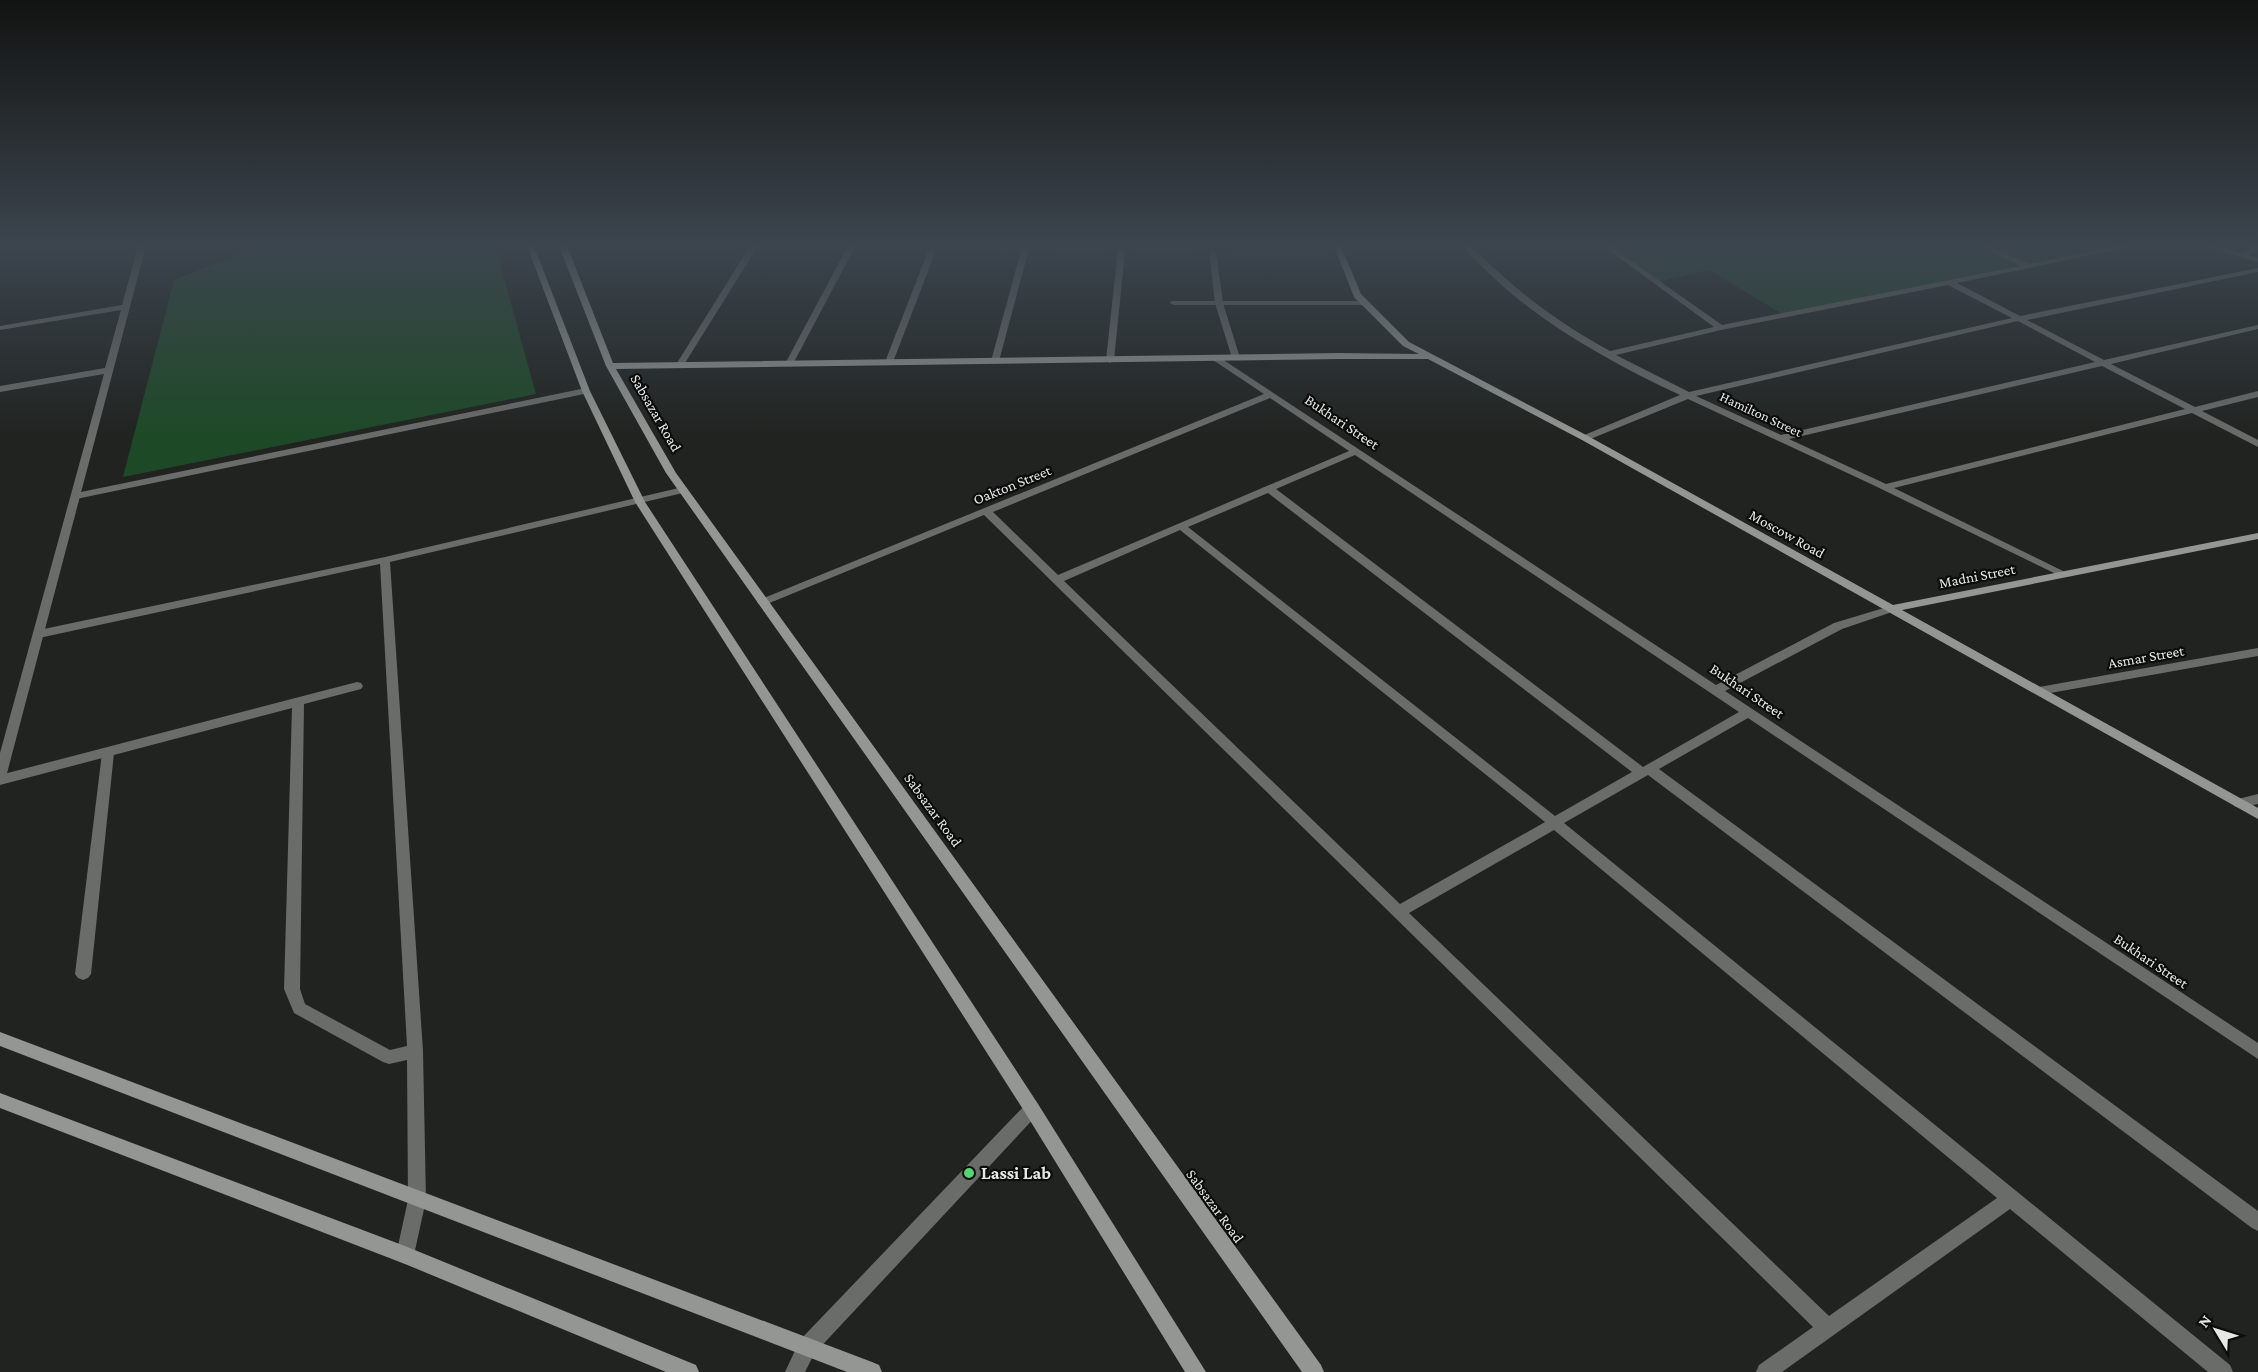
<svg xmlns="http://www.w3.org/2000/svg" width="2258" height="1372" font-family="'Crimson Pro',serif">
  <rect width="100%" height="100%" fill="#202320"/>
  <g fill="#1e4927">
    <path d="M261 246H495L536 394 123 477 174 280Z"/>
    <path d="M1606 246H2130L1784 315 1709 270 1657 282Z"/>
  </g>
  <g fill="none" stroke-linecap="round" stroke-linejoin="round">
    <g stroke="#878a87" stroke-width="2" stroke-dasharray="1 3" stroke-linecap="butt">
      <path d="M769 246 833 247"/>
      <path d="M580 247 734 246"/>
      <path d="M865 247 914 248"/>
      <path d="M949 248 1007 249"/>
      <path d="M1042 249 1106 251"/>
      <path d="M1138 252H1196"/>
      <path d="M1228 253 1322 254"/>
    </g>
    <g fill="#6a6c6a" fill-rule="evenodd">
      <path d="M138 246H146L6 777 5 780 0 782V753L104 374 0 392V386L105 368 121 310 0 330V326L122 305Z"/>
      <path d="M750 246H758L685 363 678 365 677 363Z"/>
      <path d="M848 246 855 247 794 362 787 364 786 362Z"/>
      <path d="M930 246 937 248 893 362 886 364 885 362Z"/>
      <path d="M1022 247 1029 249 999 361 992 363 991 361Z"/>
      <path d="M1118 249 1125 251 1114 360 1110 363 1106 360Z"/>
      <path d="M1209 250 1216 252 1223 303 1240 358 1239 360 1232 358 1215 303Z"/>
      <path d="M108 748 112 750 114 753 91 974 88 978 83 980 78 978 75 974 102 753 104 750Z"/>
      <path d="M1032 1101 1038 1104 1040 1109 1038 1114 814 1354 805 1372H785L800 1340 1026 1104Z"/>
    </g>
    <g fill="#6a6c6a" fill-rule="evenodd">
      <path d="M1463 246H1471C1515 290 1555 321 1610 351L1714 327 1603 246H1610L1722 325 2020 266 1981 246H1989L2029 264 2121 246H2134L1957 283 2020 316 2258 268V272L2027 320 2104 360 2258 325V329L2111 364 2195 407 2258 391V397L2202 411 2258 440V447L2192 413 1894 488 2069 574 2068 576H2060L1871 484 1688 399 1588 440H1582V436L1680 395C1602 358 1520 313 1463 246ZM1948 285 2012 318 1689 392 1616 355 1721 330ZM2018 321 2095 362 1781 435 1696 396ZM2102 366 2185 409 1886 484 1789 439Z"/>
      <path d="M2204 246H2215L2241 253 2253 246H2258V249L2248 255 2258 258V262Z"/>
      <path d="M1171 301H1365L1369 303 1365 305H1174L1170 303Z"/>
      <path d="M1216 355 1716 685 1834 623 1887 607H1895L1897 609 1895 611 1842 629 1725 691 2258 1043V1059L1748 718 1659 769 2258 1211V1231L2252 1228 1648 775 1564 823 2230 1365 2233 1372H2208L2010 1209 1782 1372H1756L1759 1365 1813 1327 984 515 767 604H759L757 602 759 600 1264 394 1213 360 1212 358ZM1270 398 1349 451 1058 575 993 512ZM1355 455 1739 712 1643 767 1276 489ZM1268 493 1632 772 1555 816 1188 527ZM1180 530 1545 822 1400 904 1064 581ZM1554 830 1997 1198 1829 1316 1409 913Z"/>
      <path d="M586 388 589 389V393L76 499 71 496 76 493Z"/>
      <path d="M683 487 687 488V492L390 562 423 1051 426 1200 414 1255 411 1261 405 1264 399 1261 396 1255 408 1200 407 1060 389 1064 383 1062 294 1013 284 989 292 708 0 785V775L357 682 361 683 363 686 361 689 304 704 300 989 305 1004 390 1050 407 1046 380 564 39 638 33 634 39 630 385 557Z"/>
      <path d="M2258 648V656L2039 695 2033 691 2039 687Z"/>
      <path d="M2258 794V804L2239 808 2234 806 2232 803 2234 800Z"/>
    </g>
    <g fill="#939693" fill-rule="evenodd">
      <path d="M527 246H534L590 391 645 502 1038 1104 1206 1372H1185L1026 1114 635 502 582 391Z"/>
      <path d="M559 246H567L613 363 1339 353 1419 354 1403 346 1354 297 1334 246H1341L1361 294 1409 342 1588 436 1893 605 2258 533V539L1902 610 2258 808V819L1582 440 1428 359H1339L616 369 676 473 1321 1365 1324 1372H1302L666 473 606 366Z"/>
      <path d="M0 1032 872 1362 879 1365 882 1372H847L0 1046Z"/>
      <path d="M0 1093 405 1246 696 1365 699 1372H666L405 1264 0 1108Z"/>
    </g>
  </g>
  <linearGradient id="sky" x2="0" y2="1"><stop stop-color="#121312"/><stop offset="0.56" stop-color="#3c454e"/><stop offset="1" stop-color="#3c454e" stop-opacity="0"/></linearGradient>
  <rect width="2258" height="438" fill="url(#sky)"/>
  <circle fill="#55d672" stroke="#0b0c0b" stroke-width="2" cx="969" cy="1173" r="6"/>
  <g text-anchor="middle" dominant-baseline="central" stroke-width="4.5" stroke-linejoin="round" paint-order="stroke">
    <g font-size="14" fill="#e6e8e6" stroke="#0b0c0b">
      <text transform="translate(1761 414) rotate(25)">Hamilton Street</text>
    </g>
    <g font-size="15" fill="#e6e8e6" stroke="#0b0c0b">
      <text transform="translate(656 413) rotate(60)">Sabsazar Road</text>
      <text transform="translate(1342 422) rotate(34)">Bukhari Street</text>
      <text transform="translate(1012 485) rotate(-22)">Oakton Street</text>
      <text transform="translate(1787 534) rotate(29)">Moscow Road</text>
      <text transform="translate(1977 576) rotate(-11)">Madni Street</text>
      <text transform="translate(2146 657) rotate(-10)">Asmar Street</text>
      <text transform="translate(1747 691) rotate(34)">Bukhari Street</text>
      <text transform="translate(933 810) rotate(54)">Sabsazar Road</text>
      <text transform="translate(2151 961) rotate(34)">Bukhari Street</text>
      <text transform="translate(1215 1206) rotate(54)">Sabsazar Road</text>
    </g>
    <g font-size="18" font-weight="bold" fill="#e6e8e6" stroke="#0b0c0b" text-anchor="start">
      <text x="981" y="1173">Lassi Lab</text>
    </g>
  </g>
  <g transform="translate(2216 1330) rotate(308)" stroke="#0b0c0b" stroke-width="4.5" paint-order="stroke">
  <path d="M0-4.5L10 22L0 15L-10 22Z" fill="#e6e8e6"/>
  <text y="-9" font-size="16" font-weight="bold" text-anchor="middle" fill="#e6e8e6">N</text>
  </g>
</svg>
